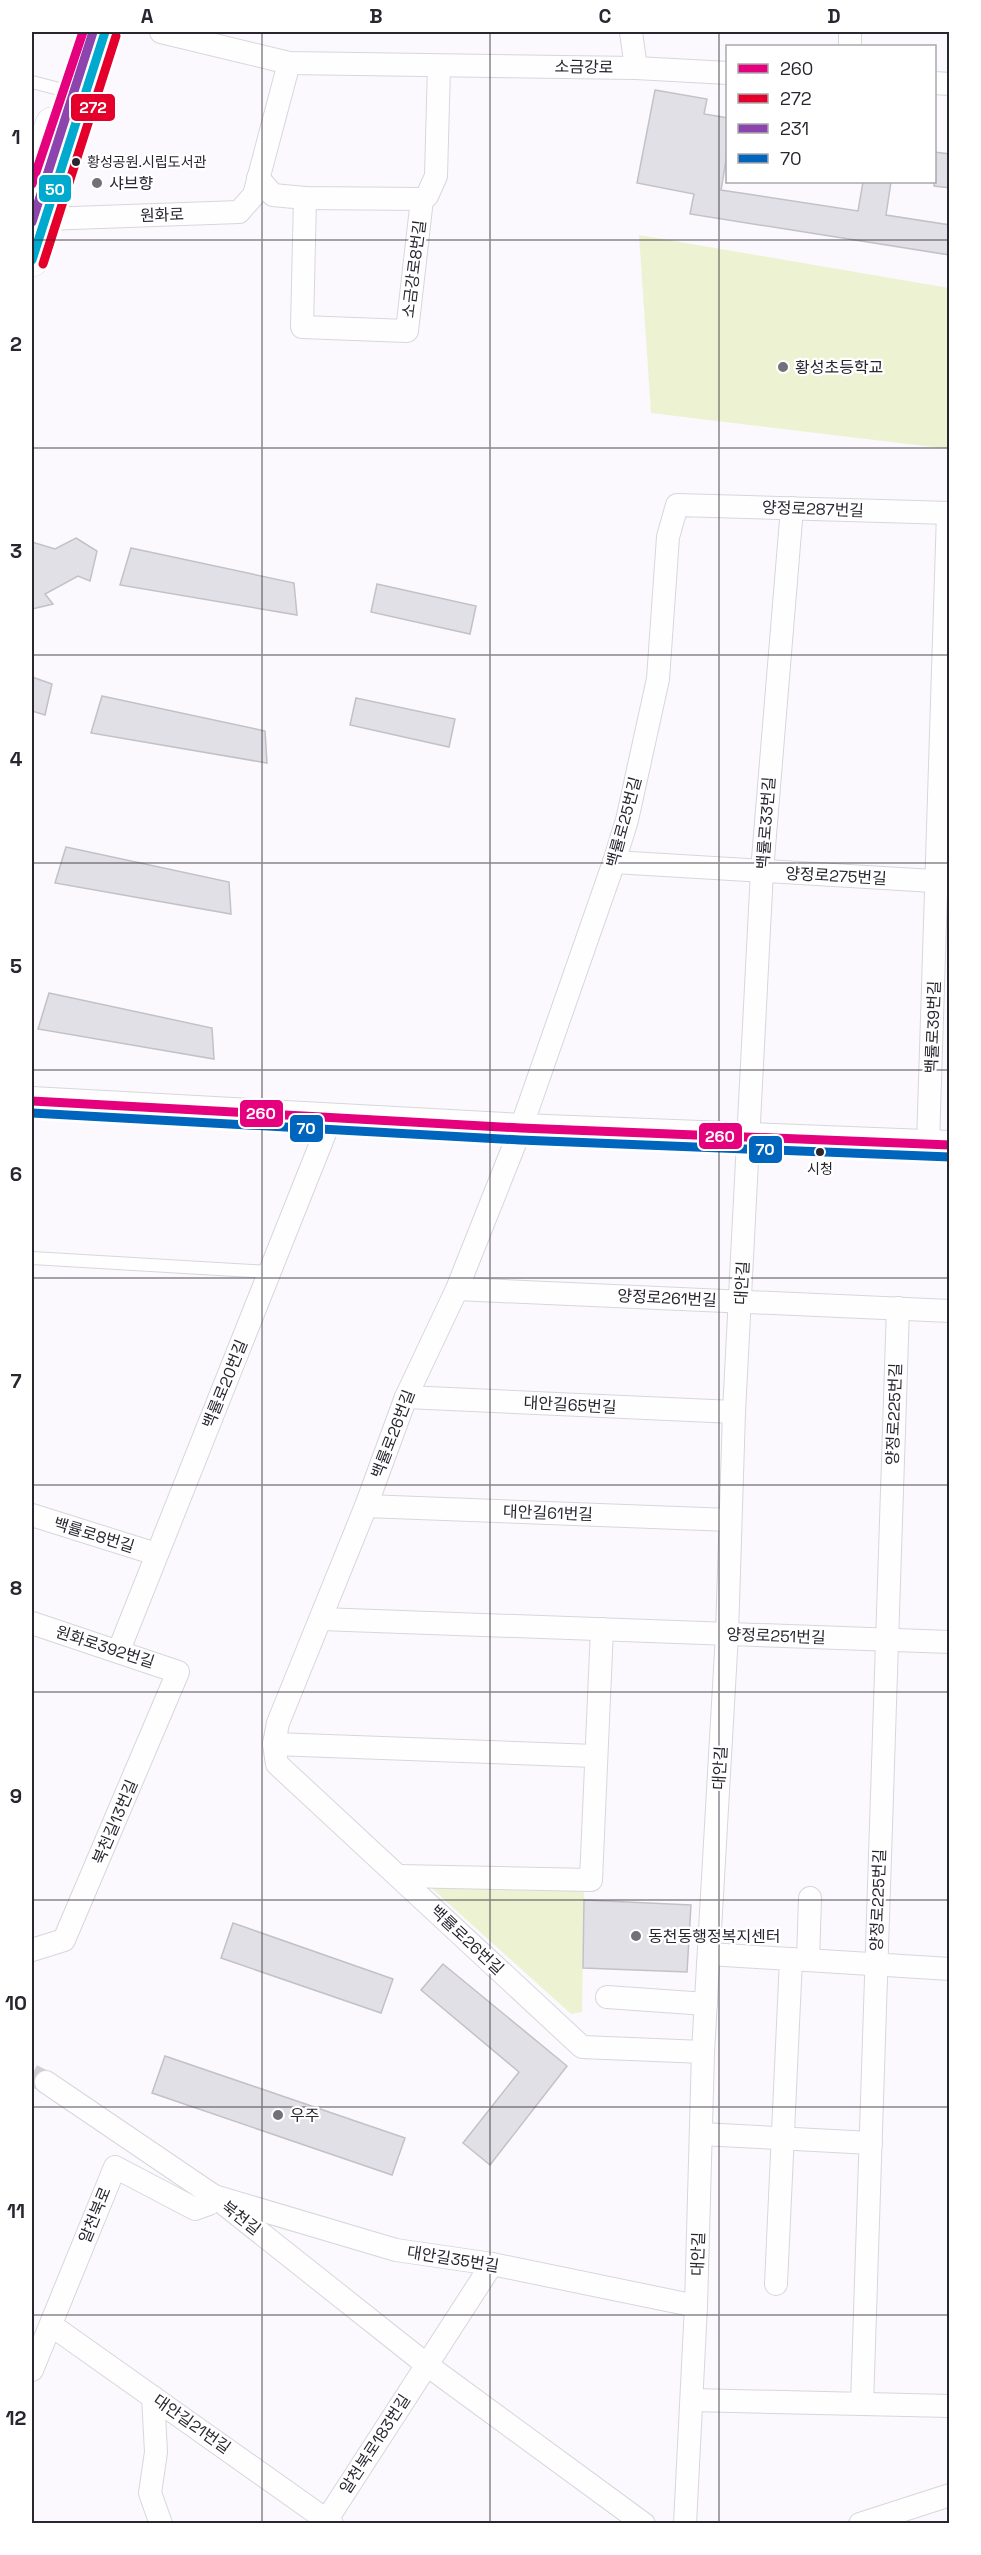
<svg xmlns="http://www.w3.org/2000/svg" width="981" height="2555" font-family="'Space Grotesk','Noto Sans KR',sans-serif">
  <rect width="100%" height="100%" fill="#fbf9fd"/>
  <g fill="#edf3d2">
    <path d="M639 235 949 288V449L651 413Z"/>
    <path d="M418 1876 576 1886 584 1893 582 2012 571 2014Z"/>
  </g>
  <g fill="#e2e0e7" stroke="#c3c1c8" stroke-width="1.5">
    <path d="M655 90 707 99 704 114 728 118V149L721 190 858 211 863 182H891L886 215 950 225V255L690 214 694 194 637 183Z"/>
    <path d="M934 152 950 154V188L934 186Z"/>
    <path d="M76 538 97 551 90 581 78 576 45 594 53 604 32 609V542L55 549Z"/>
    <path d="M131 548 294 583 297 615 120 585Z"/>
    <path d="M377 584 476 606 470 634 371 612Z"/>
    <path d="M32 677 52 684 45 715 32 711Z"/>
    <path d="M102 696 265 731 267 763 91 733Z"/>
    <path d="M356 698 455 719 449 747 350 725Z"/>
    <path d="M66 847 229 882 231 914 55 883Z"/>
    <path d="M49 993 212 1028 214 1059 38 1029Z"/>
    <path d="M584 1900 691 1905 687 1972 583 1968Z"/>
    <path d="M233 1923 393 1979 381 2013 221 1958Z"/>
    <path d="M443 1964 567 2066 490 2165 463 2143 519 2072 421 1990Z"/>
    <path d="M165 2056 405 2138 392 2175 152 2093Z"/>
  </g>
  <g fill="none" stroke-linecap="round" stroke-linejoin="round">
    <path stroke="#d1cfd4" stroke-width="22" stroke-dasharray="22 11" stroke-linecap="butt" d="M32 2075 46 2082"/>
    <defs>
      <g id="service">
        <path d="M32 82 63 90"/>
        <path d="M32 1258 269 1272"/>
      </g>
      <g id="minor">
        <path d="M161 32 289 63 636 68 728 73"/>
        <path d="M631 32 636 68"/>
        <path d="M850 46V32"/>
        <path d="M934 83 950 84"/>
        <path d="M258 178 273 195 305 198 422 199"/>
        <path d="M305 198 302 327 407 331 422 199"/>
        <path d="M422 199 427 196 436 176 439 66"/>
        <path d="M45 219 239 212 254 195 289 63"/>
        <path d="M614 862 950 882"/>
        <path d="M928 1144 948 513"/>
        <path d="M457 1289 950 1311"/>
        <path d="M406 1397 734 1412"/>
        <path d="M366 1506 730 1520"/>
        <path d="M32 1515 156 1554"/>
        <path d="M321 1619 950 1642"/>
        <path d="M32 1623 178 1672 64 1940 32 1950"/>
        <path d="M119 1650 331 1118"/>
        <path d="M274 1744 595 1756"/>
        <path d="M399 1876 591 1880 602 1629"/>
        <path d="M709 1954 950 1969"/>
        <path d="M808 1960 810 1898"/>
        <path d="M607 1997 706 2004"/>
        <path d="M703 2052 582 2047 277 1764 274 1744 278 1723 366 1506 406 1397 457 1289 521 1128 614 862 627 820 658 679 668 537 677 505 950 513"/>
        <path d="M46 2082 214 2196 427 2365 644 2524"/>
        <path d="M701 2134 871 2143"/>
        <path d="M776 2284 791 1959"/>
        <path d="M51 2325 332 2524"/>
        <path d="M32 2370 115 2167 195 2209 209 2204 214 2196 396 2250 492 2264 696 2306"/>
        <path d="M153 2397 156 2452 150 2493 161 2524"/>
        <path d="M692 2400 950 2406"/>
        <path d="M862 2404 898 1308"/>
        <path d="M324 2524 492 2264"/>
        <path d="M685 2524 696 2306 703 2052 727 1634 734 1412 762 871 792 508"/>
        <path d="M860 2524 950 2495"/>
      </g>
      <path id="tertiary" d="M32 1101 521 1128 950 1145"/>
      <g id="secondary">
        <path d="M32 184 52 124"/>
        <path d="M32 260 105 32"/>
      </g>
    </defs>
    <use href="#service" stroke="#d8d6dd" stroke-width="14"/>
    <use href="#minor" stroke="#d8d6dd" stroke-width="24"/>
    <use href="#tertiary" stroke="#d8d6dd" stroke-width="30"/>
    <use href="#secondary" stroke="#d8d6dd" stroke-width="34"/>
    <use href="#service" stroke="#fefeff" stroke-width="12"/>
    <use href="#minor" stroke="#fefeff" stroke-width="22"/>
    <use href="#tertiary" stroke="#fefeff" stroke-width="28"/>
    <use href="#secondary" stroke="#fefeff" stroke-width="33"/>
    <defs>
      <g id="bus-1">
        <path d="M32 184 83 32"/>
        <path d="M32 1101 521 1128 950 1145"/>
      </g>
      <path id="bus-2" d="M43 264 116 36"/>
      <path id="bus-3" d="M32 222 93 32"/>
      <path id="bus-4" d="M32 1113 520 1140 950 1157"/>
      <path id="bus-5" d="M32 260 105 32"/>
    </defs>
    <use href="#bus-1" stroke="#fff" stroke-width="14"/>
    <use href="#bus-2" stroke="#fff" stroke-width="14"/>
    <use href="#bus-3" stroke="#fff" stroke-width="14"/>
    <use href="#bus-4" stroke="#fff" stroke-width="14"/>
    <use href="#bus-5" stroke="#fff" stroke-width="14"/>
    <use href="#bus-1" stroke="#e5007d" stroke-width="9"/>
    <use href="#bus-2" stroke="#e4002b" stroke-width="9"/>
    <use href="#bus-3" stroke="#8e44ad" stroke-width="9"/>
    <use href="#bus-4" stroke="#0065bd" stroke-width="9"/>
    <use href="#bus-5" stroke="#00a9ce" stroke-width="9"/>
  </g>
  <path fill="none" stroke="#292630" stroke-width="1.5" stroke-opacity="0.55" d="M262 32V2524M490 32V2524M719 32V2524M32 240H950M32 448H950M32 655H950M32 863H950M32 1070H950M32 1278H950M32 1485H950M32 1692H950M32 1900H950M32 2107H950M32 2315H950"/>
  <g fill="#292630" stroke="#fff" stroke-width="2">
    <circle cx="76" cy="162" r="5"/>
    <circle cx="820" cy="1152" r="5"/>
  </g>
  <g fill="#727078" stroke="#fff" stroke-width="2">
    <circle cx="97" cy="183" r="6"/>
    <circle cx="783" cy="367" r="6"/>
    <circle cx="636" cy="1936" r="6"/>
    <circle cx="278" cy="2115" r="6"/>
  </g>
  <g text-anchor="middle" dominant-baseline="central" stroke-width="4.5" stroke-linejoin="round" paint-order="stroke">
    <g font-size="14" fill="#292630" stroke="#fff" text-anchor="start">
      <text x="87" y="162">황성공원.시립도서관</text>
      <text x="820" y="1169" text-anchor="middle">시청</text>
    </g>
    <g font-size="16" fill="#292630" stroke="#fff">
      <text transform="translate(584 67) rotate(1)">소금강로</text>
      <text transform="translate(162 215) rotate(-2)">원화로</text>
      <text transform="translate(414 269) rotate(-83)">소금강로8번길</text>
      <text transform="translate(813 509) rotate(2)">양정로287번길</text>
      <text transform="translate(624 822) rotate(-75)">백률로25번길</text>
      <text transform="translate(766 823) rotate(-86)">백률로33번길</text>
      <text transform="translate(836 876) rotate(3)">양정로275번길</text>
      <text transform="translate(933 1027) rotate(-88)">백률로39번길</text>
      <text transform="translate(742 1283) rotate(-87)">대안길</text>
      <text transform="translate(667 1298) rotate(3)">양정로261번길</text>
      <text transform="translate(225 1384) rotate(-68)">백률로20번길</text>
      <text transform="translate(570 1405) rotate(3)">대안길65번길</text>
      <text transform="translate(894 1414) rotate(-88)">양정로225번길</text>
      <text transform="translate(393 1434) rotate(-69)">백률로26번길</text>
      <text transform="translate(548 1513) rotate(2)">대안길61번길</text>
      <text transform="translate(94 1535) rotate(17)">백률로8번길</text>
      <text transform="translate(776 1636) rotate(2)">양정로251번길</text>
      <text transform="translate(105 1647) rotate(18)">원화로392번길</text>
      <text transform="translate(720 1768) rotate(-87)">대안길</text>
      <text transform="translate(115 1822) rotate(-67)">북천길13번길</text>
      <text transform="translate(878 1900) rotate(-88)">양정로225번길</text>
      <text transform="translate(467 1940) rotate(43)">백률로26번길</text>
      <text transform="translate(95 2215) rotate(-68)">알천북로</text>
      <text transform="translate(241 2218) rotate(38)">북천길</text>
      <text transform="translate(698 2254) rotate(-88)">대안길</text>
      <text transform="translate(453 2259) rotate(9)">대안길35번길</text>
      <text transform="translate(192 2424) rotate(35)">대안길21번길</text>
      <text transform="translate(375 2444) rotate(-57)">알천북로183번길</text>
    </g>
    <g font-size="16" fill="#292630" stroke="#fff" text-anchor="start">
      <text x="109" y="183">샤브향</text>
      <text x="795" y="367">황성초등학교</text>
      <text x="648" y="1936">동천동행정복지센터</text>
      <text x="290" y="2115">우주</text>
    </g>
  </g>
  <g stroke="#fff" stroke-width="2">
    <rect x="70" y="93" width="46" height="29" rx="6" fill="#e4002b"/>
    <rect x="38" y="174" width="34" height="29" rx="6" fill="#00a9ce"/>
    <rect x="239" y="1099" width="45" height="29" rx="6" fill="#e5007d"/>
    <rect x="289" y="1114" width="35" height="29" rx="6" fill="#0065bd"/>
    <rect x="698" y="1122" width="45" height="28" rx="6" fill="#e5007d"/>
    <rect x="748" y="1135" width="35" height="29" rx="6" fill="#0065bd"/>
  </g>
  <g font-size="16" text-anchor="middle" font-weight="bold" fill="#fff">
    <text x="93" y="113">272</text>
    <text x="55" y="195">50</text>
    <text x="261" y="1119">260</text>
    <text x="306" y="1134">70</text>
    <text x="720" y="1142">260</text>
    <text x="765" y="1155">70</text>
  </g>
  <rect width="981" height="2555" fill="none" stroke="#ffffff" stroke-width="66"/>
  <rect x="726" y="45" width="210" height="138" fill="#ffffff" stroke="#a9a8ac" stroke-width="1.5"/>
  <rect x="738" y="64" width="30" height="9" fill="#e5007d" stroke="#a9a8ac" stroke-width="1.5"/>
  <text x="780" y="75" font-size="18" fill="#292630">260</text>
  <rect x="738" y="94" width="30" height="9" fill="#e4002b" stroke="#a9a8ac" stroke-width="1.5"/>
  <text x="780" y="105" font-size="18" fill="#292630">272</text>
  <rect x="738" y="124" width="30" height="9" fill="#8e44ad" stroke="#a9a8ac" stroke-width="1.5"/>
  <text x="780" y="135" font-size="18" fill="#292630">231</text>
  <rect x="738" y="154" width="30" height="9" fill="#0065bd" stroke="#a9a8ac" stroke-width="1.5"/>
  <text x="780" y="165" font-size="18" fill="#292630">70</text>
  <rect x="33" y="33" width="915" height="2489" fill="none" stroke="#292630" stroke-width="2"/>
  <g font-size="20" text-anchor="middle" font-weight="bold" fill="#292630">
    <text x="147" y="23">A</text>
    <text x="376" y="23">B</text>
    <text x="605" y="23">C</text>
    <text x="834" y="23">D</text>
    <text x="16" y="144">1</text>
    <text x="16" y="351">2</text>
    <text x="16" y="558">3</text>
    <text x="16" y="766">4</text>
    <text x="16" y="973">5</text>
    <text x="16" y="1181">6</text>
    <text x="16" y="1388">7</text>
    <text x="16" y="1595">8</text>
    <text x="16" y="1803">9</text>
    <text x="16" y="2010">10</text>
    <text x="16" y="2218">11</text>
    <text x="16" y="2425">12</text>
  </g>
</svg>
